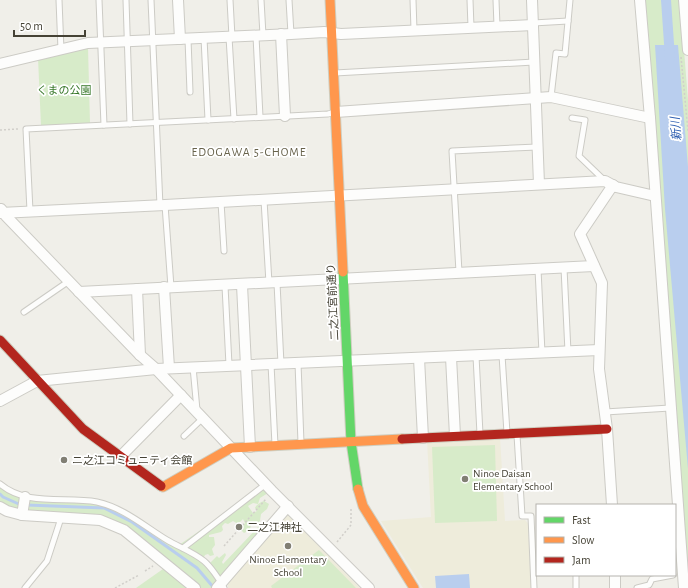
<svg xmlns="http://www.w3.org/2000/svg" width="688" height="588" font-family="'Alegreya Sans','Noto Sans JP',sans-serif">
  <rect width="100%" height="100%" fill="#f0efe9"/>
  <g fill="#eeecdb">
    <path d="M500 437 505 521 525 520 528 523 531 588H423L381 521 431 517 427 440Z"/>
    <path d="M286 513 360 588H228V579Z"/>
  </g>
  <g fill="#d7ebc9">
    <path d="M643 0H680L688 100V588Z"/>
    <path d="M88 47 90 123 41 126 38 58Z"/>
    <path d="M495 445 497 521 435 523 432 447Z"/>
    <path d="M0 487C18 503 55 502 79 503 85 503 91 503 97 504 126 511 153 530 179 545L263 487 268 493 260 498 258 504 253 503 248 506 253 513 257 511 255 508C256 505 261 502 264 501L269 504 267 509 261 514 260 521 255 524H251L250 530 244 533 240 529 245 523 243 519 238 524 233 521 228 524 225 523 222 526 223 530 221 532 209 535V537H214L215 545 212 549 214 555 210 556 208 554 205 555 203 559 209 564 217 556 219 558 225 553 226 555 222 562 223 564 259 526 264 530 221 588H201L148 543 125 527 27 512 0 504Z"/>
    <path d="M319 550 356 588H272L271 586Z"/>
    <path d="M163 569 187 588H136Z"/>
  </g>
  <g fill="#b9ceee">
    <path d="M655 45H678L688 167V469L665 209Z"/>
    <path d="M469 574 470 588H436L435 576Z"/>
  </g>
  <g fill="none" stroke-linecap="round" stroke-linejoin="round">
    <g stroke="#b9ceee" stroke-width="3">
      <path d="M0 494 3 497 21 505"/>
      <path d="M27 505 104 508 132 522 197 568 214 588"/>
    </g>
    <path stroke="#b9ceee" stroke-width="10" d="M666 0 670 58"/>
    <defs>
      <g id="lane">
        <path d="M59 0 61 50"/>
        <path d="M99 0 104 125"/>
        <path d="M126 0 130 124"/>
        <path d="M151 0 160 206"/>
        <path d="M230 0 232 37"/>
        <path d="M261 0 263 35"/>
        <path d="M289 0 291 34"/>
        <path d="M413 0 414 30"/>
        <path d="M470 0 471 27"/>
        <path d="M496 0 497 26"/>
        <path d="M533 23 568 21"/>
        <path d="M256 36 260 117"/>
        <path d="M229 37 234 119"/>
        <path d="M204 38 208 120"/>
        <path d="M188 39 190 92"/>
        <path d="M335 73 534 62"/>
        <path d="M551 97 556 53 565 54 570 0"/>
        <path d="M572 118 585 120 579 156 604 180"/>
        <path d="M264 200 269 283"/>
        <path d="M221 202 224 251"/>
        <path d="M165 205 171 287"/>
        <path d="M30 211 26 129 328 114 335 112"/>
        <path d="M564 268 568 352"/>
        <path d="M538 269 542 353"/>
        <path d="M459 272 452 151 537 147"/>
        <path d="M277 283 281 364"/>
        <path d="M225 286 229 365"/>
        <path d="M24 312 69 281"/>
        <path d="M502 355 507 433"/>
        <path d="M476 356 480 434"/>
        <path d="M298 363 301 443"/>
        <path d="M271 364 275 445"/>
        <path d="M193 367 197 410"/>
        <path d="M605 412 670 408"/>
        <path d="M517 435 522 516H531L534 588"/>
        <path d="M184 436 203 418"/>
        <path d="M0 484C27 507 66 496 97 502 124 508 144 526 167 540 179 547 193 552 204 561 210 566 220 580 224 588"/>
        <path d="M183 548 266 484"/>
        <path d="M576 575V588"/>
        <path d="M25 588 47 561 61 518"/>
        <path d="M637 588 649 585 652 579 673 575"/>
      </g>
      <g id="street">
        <path d="M178 0 180 39"/>
        <path d="M532 0 539 184"/>
        <path d="M640 0 650 118 684 588"/>
        <path d="M684 0 688 50"/>
        <path d="M281 34 285 116"/>
        <path d="M0 64 88 43 291 34 324 32 341 34 533 25"/>
        <path d="M336 112 551 97 650 118"/>
        <path d="M1 209 6 216 140 355 156 369 272 491 369 588"/>
        <path d="M0 213 165 205 605 181 616 187 655 196"/>
        <path d="M242 285 250 447"/>
        <path d="M164 287 169 368"/>
        <path d="M137 289 140 355"/>
        <path d="M79 292 594 266"/>
        <path d="M451 357 455 436"/>
        <path d="M419 358 423 438"/>
        <path d="M0 401 37 381 156 369 599 350"/>
        <path d="M121 456 181 395"/>
        <path d="M612 505 607 429 599 369 602 283 580 234 613 185"/>
        <path d="M0 507 7 511 22 515 100 520 124 530 195 588"/>
        <path d="M22 515 25 497"/>
        <path d="M615 575V588"/>
        <path d="M217 588 288 506"/>
      </g>
      <path id="fast" d="M343 272 351 442 358 489"/>
      <g id="slow">
        <path d="M330 0 343 272"/>
        <path d="M161 486 163 487 231 448 402 439"/>
        <path d="M358 489 363 506 414 588"/>
      </g>
      <g id="jam">
        <path d="M0 340 83 429 161 486"/>
        <path d="M402 439 607 429"/>
      </g>
    </defs>
    <use href="#lane" stroke="#cccbc5" stroke-width="7"/>
    <use href="#street" stroke="#cccbc5" stroke-width="12"/>
    <use href="#fast" stroke="#cfcec0" stroke-width="11"/>
    <use href="#slow" stroke="#cfcec0" stroke-width="11"/>
    <use href="#jam" stroke="#cfcec0" stroke-width="11"/>
    <g stroke="#d1cfca" stroke-width="1.5" stroke-dasharray="2 2" stroke-linecap="butt">
      <path d="M681 57 688 131"/>
      <path d="M0 130 18 129"/>
      <path d="M337 542 351 525V509"/>
      <path d="M224 546 266 499"/>
      <path d="M145 571 153 566"/>
      <path d="M115 588 139 575"/>
    </g>
    <use href="#lane" stroke="#fdfdfc" stroke-width="5"/>
    <use href="#street" stroke="#fdfdfc" stroke-width="10"/>
    <use href="#fast" stroke="#63d668" stroke-width="9"/>
    <use href="#slow" stroke="#ff974d" stroke-width="9"/>
    <use href="#jam" stroke="#b3261e" stroke-width="9"/>
  </g>
  <g fill="#817f74" stroke="#fff" stroke-width="1.5">
    <circle cx="64" cy="460" r="4"/>
    <circle cx="465" cy="479" r="4"/>
    <circle cx="239" cy="527" r="4"/>
    <circle cx="288" cy="546" r="4"/>
  </g>
  <g text-anchor="middle" dominant-baseline="central" stroke-width="3.5" stroke-linejoin="round" paint-order="stroke">
    <g font-size="11" fill="#367728" stroke="#fff">
      <text x="64" y="90">くまの公園</text>
    </g>
    <g font-size="11" fill="#454235" stroke="#fff">
      <text transform="translate(333 302) rotate(-93)">二之江宮前通り</text>
    </g>
    <g font-size="11" fill="#454235" stroke="#fff" text-anchor="start">
      <text x="72" y="460">ニ之江コミュニティ会館</text>
      <text x="473" y="473">Ninoe Daisan<tspan x="473" dy="13">Elementary School</tspan></text>
      <text x="247" y="527">二之江神社</text>
      <text x="288" y="559" text-anchor="middle">Ninoe Elementary<tspan x="288" dy="13">School</tspan></text>
    </g>
    <g font-size="12" font-style="italic" fill="#2e5fb1" stroke="#fff">
      <text transform="translate(676 129) rotate(-95)">新川</text>
    </g>
    <g font-size="12" letter-spacing="1" fill="#68634c" stroke="#fff">
      <text x="249" y="152">EDOGAWA 5-CHOME</text>
    </g>
  </g>
  <rect x="536" y="504" width="140" height="72" fill="#ffffff" stroke="#b5b3ae"/>
  <rect x="544" y="517" width="20" height="6" fill="#63d668" stroke="#b5b3ae"/>
  <text x="572" y="524" font-size="12" fill="#454235">Fast</text>
  <rect x="544" y="537" width="20" height="6" fill="#ff974d" stroke="#b5b3ae"/>
  <text x="572" y="544" font-size="12" fill="#454235">Slow</text>
  <rect x="544" y="557" width="20" height="6" fill="#b3261e" stroke="#b5b3ae"/>
  <text x="572" y="564" font-size="12" fill="#454235">Jam</text>
  <path d="M14 30v6h71v-6" fill="none" stroke="#454235" stroke-width="2"/>
  <text x="20" y="30" font-size="12" fill="#454235" stroke="#ffffff" stroke-width="3" paint-order="stroke">50 m</text>
</svg>
